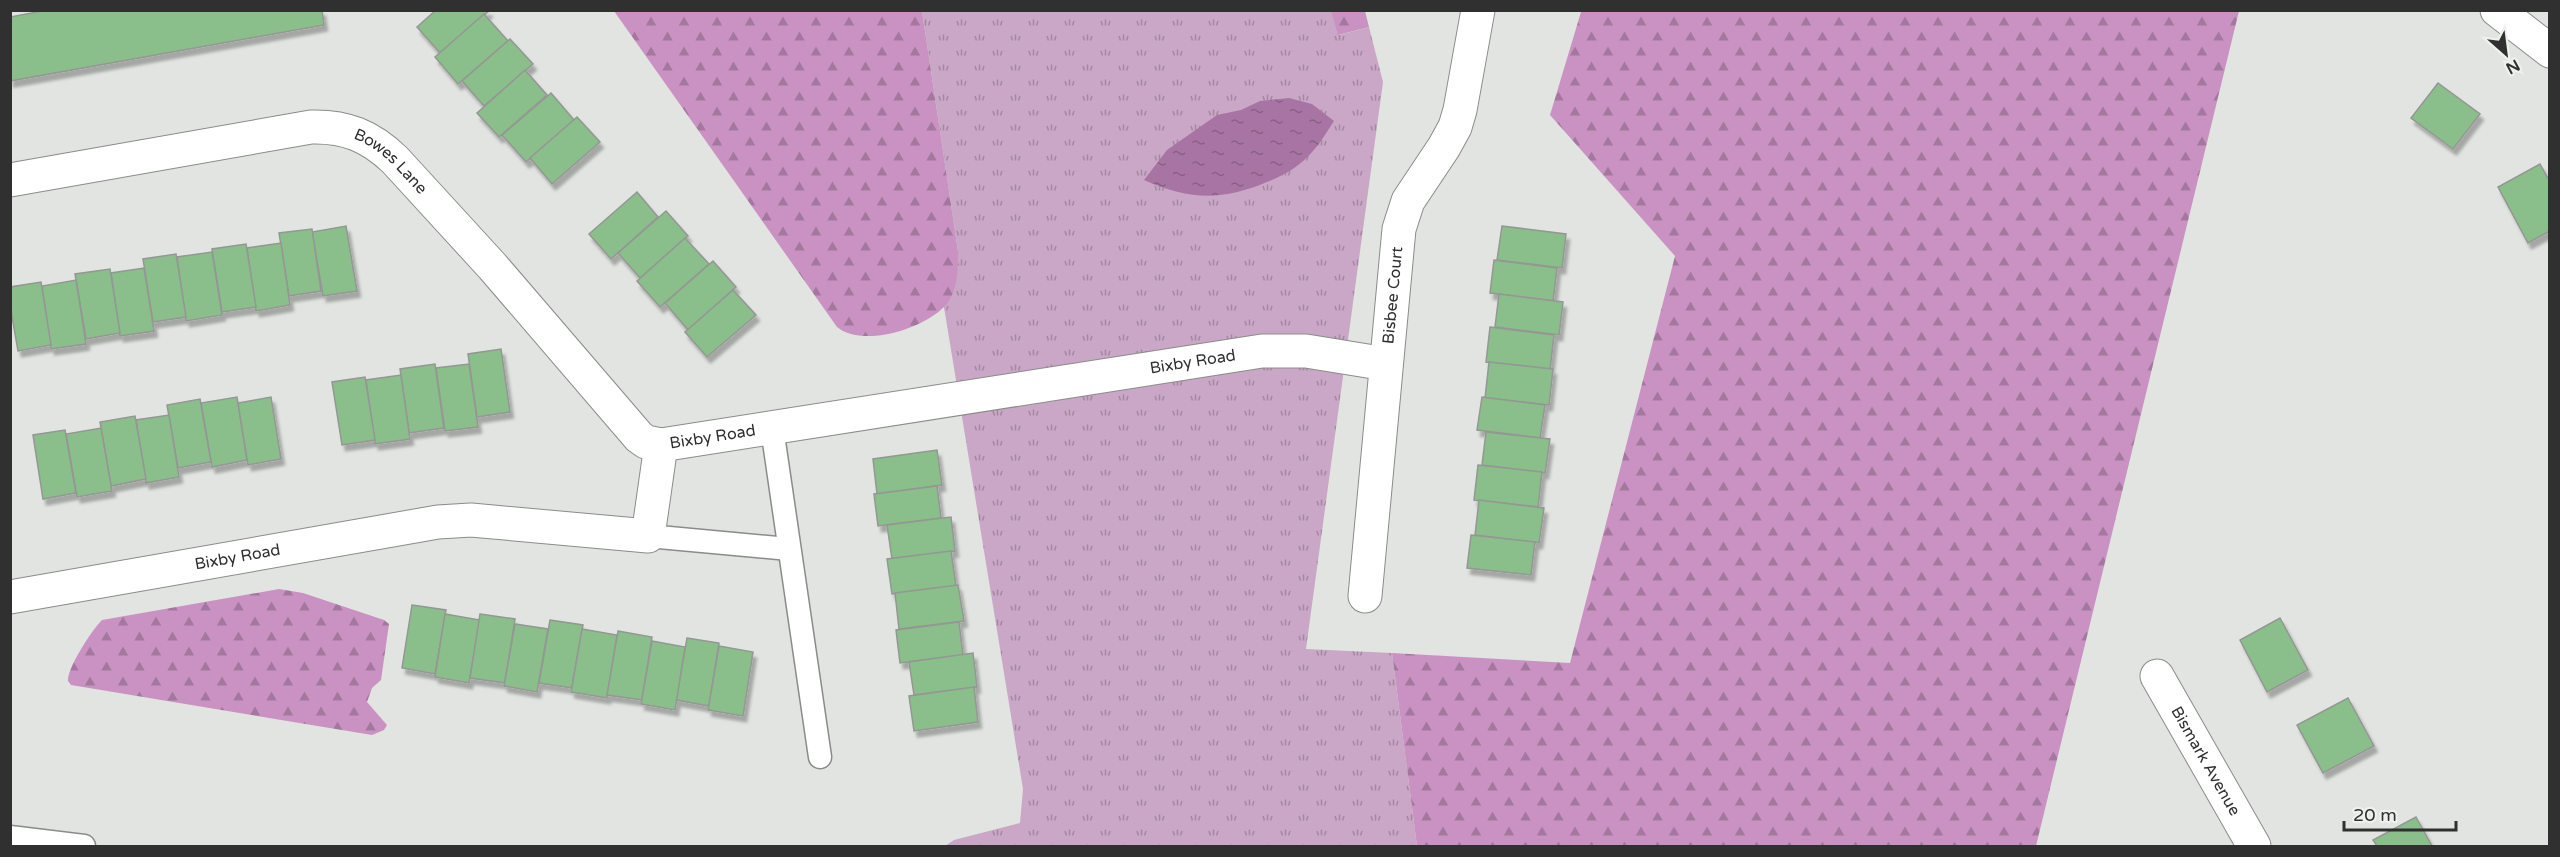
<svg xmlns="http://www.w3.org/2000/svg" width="2560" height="857" font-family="'Varela Round',sans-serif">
  <defs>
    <pattern id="grass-tufts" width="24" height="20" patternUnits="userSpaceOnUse" patternTransform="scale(1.5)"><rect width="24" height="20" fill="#caa7c6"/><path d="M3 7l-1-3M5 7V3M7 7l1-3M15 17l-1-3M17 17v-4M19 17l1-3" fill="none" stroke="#a488a1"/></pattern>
    <pattern id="forest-firs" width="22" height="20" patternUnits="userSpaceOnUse" patternTransform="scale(1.5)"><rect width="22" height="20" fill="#c992c2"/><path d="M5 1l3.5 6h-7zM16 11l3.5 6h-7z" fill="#a4789e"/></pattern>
    <pattern id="water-ripples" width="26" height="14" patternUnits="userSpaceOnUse" patternTransform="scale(1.5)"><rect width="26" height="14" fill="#a874a3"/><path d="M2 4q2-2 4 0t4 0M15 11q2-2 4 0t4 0" fill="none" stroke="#896085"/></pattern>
    <filter id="shadow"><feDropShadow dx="3.5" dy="6" stdDeviation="1.5" flood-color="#0004"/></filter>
  </defs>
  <rect width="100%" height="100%" fill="#e1e4e1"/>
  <path fill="url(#grass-tufts)" d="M1331 10 1339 35 1369 27 1383 82 1306 649 1392 653 1417 846H945L954 840 1020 823 1023 789 944 307C955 288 958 273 958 251L922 11Z"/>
  <g fill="url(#forest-firs)">
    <path d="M1599 10 2239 11 2036 846H1417L1392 653 1570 663 1675 256 1550 115 1581 12Z"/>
    <path d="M614 11H922L958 251C958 270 958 293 944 307 922 329 863 348 837 327Z"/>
    <path d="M1331 11H1365L1369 27 1338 35Z"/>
    <path d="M279 589 303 593 384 620 389 624 381 680 372 688 367 702 387 725 384 730 372 735 71 685 68 681C67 668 92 630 102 620Z"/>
  </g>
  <path fill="url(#water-ripples)" d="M1289 98 1312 104 1334 121C1325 135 1316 150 1303 161 1293 170 1280 177 1267 182 1222 201 1189 200 1144 180L1167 150 1217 115 1241 110 1260 101Z"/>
  <g fill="#8abe8a" stroke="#949794" stroke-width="1.5" filter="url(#shadow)">
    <path d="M47 10H322L324 25 10 81V17Z"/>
    <path d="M436 10H488L489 11 440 53 417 27Z"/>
    <path d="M484 14 508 41 458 84 435 57Z"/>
    <path d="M510 39 533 64 484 106 462 81Z"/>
    <path d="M525 70 547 95 499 137 477 113Z"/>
    <path d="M2438 83 2480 114 2453 149 2411 118Z"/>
    <path d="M551 93 574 120 526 162 502 135Z"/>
    <path d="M577 117 600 142 552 184 530 158Z"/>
    <path d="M2540 164 2550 182V231L2528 243 2498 187Z"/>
    <path d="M637 192 658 217 611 259 589 234Z"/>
    <path d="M666 211 688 236 640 278 618 253Z"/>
    <path d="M346 226 357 291 323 296 312 232Z"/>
    <path d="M1502 226 1566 234 1562 268 1497 260Z"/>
    <path d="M312 229 321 291 289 296 279 233Z"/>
    <path d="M685 238 709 264 660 307 637 281Z"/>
    <path d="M281 243 290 305 256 311 247 248Z"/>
    <path d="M246 244 256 307 222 312 212 249Z"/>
    <path d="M212 252 222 315 186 321 177 257Z"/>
    <path d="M176 254 186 317 153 322 143 259Z"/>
    <path d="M1494 260 1557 268 1553 301 1490 293Z"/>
    <path d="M713 261 736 287 688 330 665 303Z"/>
    <path d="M144 268 154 331 120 336 111 273Z"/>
    <path d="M110 269 120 333 86 339 75 274Z"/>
    <path d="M76 280 86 344 51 349 42 286Z"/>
    <path d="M41 282 51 345 18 351 10 305V287Z"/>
    <path d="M733 290 756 315 707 357 685 332Z"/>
    <path d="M1499 294 1563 302 1559 335 1495 327Z"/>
    <path d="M1490 327 1554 335 1550 370 1486 362Z"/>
    <path d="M501 349 510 412 477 417 468 354Z"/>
    <path d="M1489 362 1553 369 1549 405 1485 398Z"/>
    <path d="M435 364 444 428 409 433 400 369Z"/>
    <path d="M469 364 478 427 445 431 436 368Z"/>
    <path d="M401 375 410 439 375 444 366 380Z"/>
    <path d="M365 377 375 440 342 445 332 382Z"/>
    <path d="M237 397 247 460 212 467 201 403Z"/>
    <path d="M271 397 281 459 248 465 238 403Z"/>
    <path d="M1482 397 1545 405 1540 438 1477 430Z"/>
    <path d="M200 399 211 462 178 468 167 405Z"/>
    <path d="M169 415 179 477 146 483 136 420Z"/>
    <path d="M135 416 146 479 111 486 100 422Z"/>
    <path d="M101 428 112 491 77 497 66 434Z"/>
    <path d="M65 430 76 493 43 499 33 435Z"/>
    <path d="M1486 432 1550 439 1545 473 1482 465Z"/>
    <path d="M937 450 942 485 877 494 873 459Z"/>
    <path d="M1478 465 1542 472 1538 507 1474 500Z"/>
    <path d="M937 486 941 518 878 526 874 494Z"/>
    <path d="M1479 500 1544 508 1539 543 1475 535Z"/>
    <path d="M951 517 955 551 892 559 887 525Z"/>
    <path d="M1471 535 1535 542 1531 575 1467 568Z"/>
    <path d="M951 551 956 586 892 594 887 559Z"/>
    <path d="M958 585 964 621 899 629 895 593Z"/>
    <path d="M412 605 446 610 435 674 402 668Z"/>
    <path d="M445 614 480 620 469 683 435 677Z"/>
    <path d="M480 614 515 619 505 683 470 678Z"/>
    <path d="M2280 618 2308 670 2267 692 2240 640Z"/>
    <path d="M550 620 583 625 572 688 539 683Z"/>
    <path d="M959 622 963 655 900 663 896 630Z"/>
    <path d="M515 624 548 629 537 692 504 686Z"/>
    <path d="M582 629 617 635 607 698 571 692Z"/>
    <path d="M618 631 652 637 642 700 607 695Z"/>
    <path d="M687 638 719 643 709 706 676 700Z"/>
    <path d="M652 641 685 647 675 710 641 704Z"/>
    <path d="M719 646 753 652 743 716 708 710Z"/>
    <path d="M973 653 977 687 914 695 909 662Z"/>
    <path d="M974 687 978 722 914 731 909 696Z"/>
    <path d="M2348 698 2374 746 2323 773 2297 725Z"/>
    <path d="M2416 817 2432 846H2377L2373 840Z"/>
  </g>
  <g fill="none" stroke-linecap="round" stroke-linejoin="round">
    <defs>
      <g id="lane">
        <path d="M772 428 820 757"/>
        <path d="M648 536 789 549"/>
        <path d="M10 837 84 846"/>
      </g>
      <g id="street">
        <path d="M2497 10 2550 51"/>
        <path id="s1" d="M10 180 311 127C346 126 370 136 395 160L493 267 639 437 646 442 661 445 1262 351H1306L1386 364"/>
        <path id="s2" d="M1365 596 1399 229 1408 201 1444 147 1455 127 1460 110 1478 10"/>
        <path id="s3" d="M10 597 438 522 471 520 648 536 661 445"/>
        <path id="s4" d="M2157 676 2254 846"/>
      </g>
    </defs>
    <use href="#lane" stroke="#8a8c8a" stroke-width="25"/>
    <use href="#street" stroke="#8a8c8a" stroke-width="35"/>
    <use href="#lane" stroke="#fff" stroke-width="22"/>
    <use href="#street" stroke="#fff" stroke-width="33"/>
  </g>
  <g text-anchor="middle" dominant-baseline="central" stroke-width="4.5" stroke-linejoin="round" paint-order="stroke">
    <g font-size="16" fill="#2f302f" stroke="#eef1ee">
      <text stroke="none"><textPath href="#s1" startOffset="396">Bowes Lane</textPath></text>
      <text stroke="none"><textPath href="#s2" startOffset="302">Bisbee Court</textPath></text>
      <text stroke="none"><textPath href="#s1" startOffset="1330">Bixby Road</textPath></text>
      <text stroke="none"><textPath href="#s1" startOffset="844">Bixby Road</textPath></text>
      <text stroke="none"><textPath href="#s3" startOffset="231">Bixby Road</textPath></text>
      <text stroke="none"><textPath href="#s4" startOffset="98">Bismark Avenue</textPath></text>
    </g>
  </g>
  <rect width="2560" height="857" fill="none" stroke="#2f302f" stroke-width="24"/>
  <g transform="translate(2506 54) rotate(152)" stroke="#eef1ee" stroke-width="4.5" paint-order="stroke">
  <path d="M0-4.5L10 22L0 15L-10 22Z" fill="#2f302f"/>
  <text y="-9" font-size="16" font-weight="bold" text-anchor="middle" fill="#2f302f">N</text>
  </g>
  <path d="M2344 821v9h112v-9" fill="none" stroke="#2f302f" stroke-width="3"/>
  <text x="2353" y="821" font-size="18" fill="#2f302f" stroke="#eef1ee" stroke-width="4.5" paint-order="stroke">20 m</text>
</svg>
